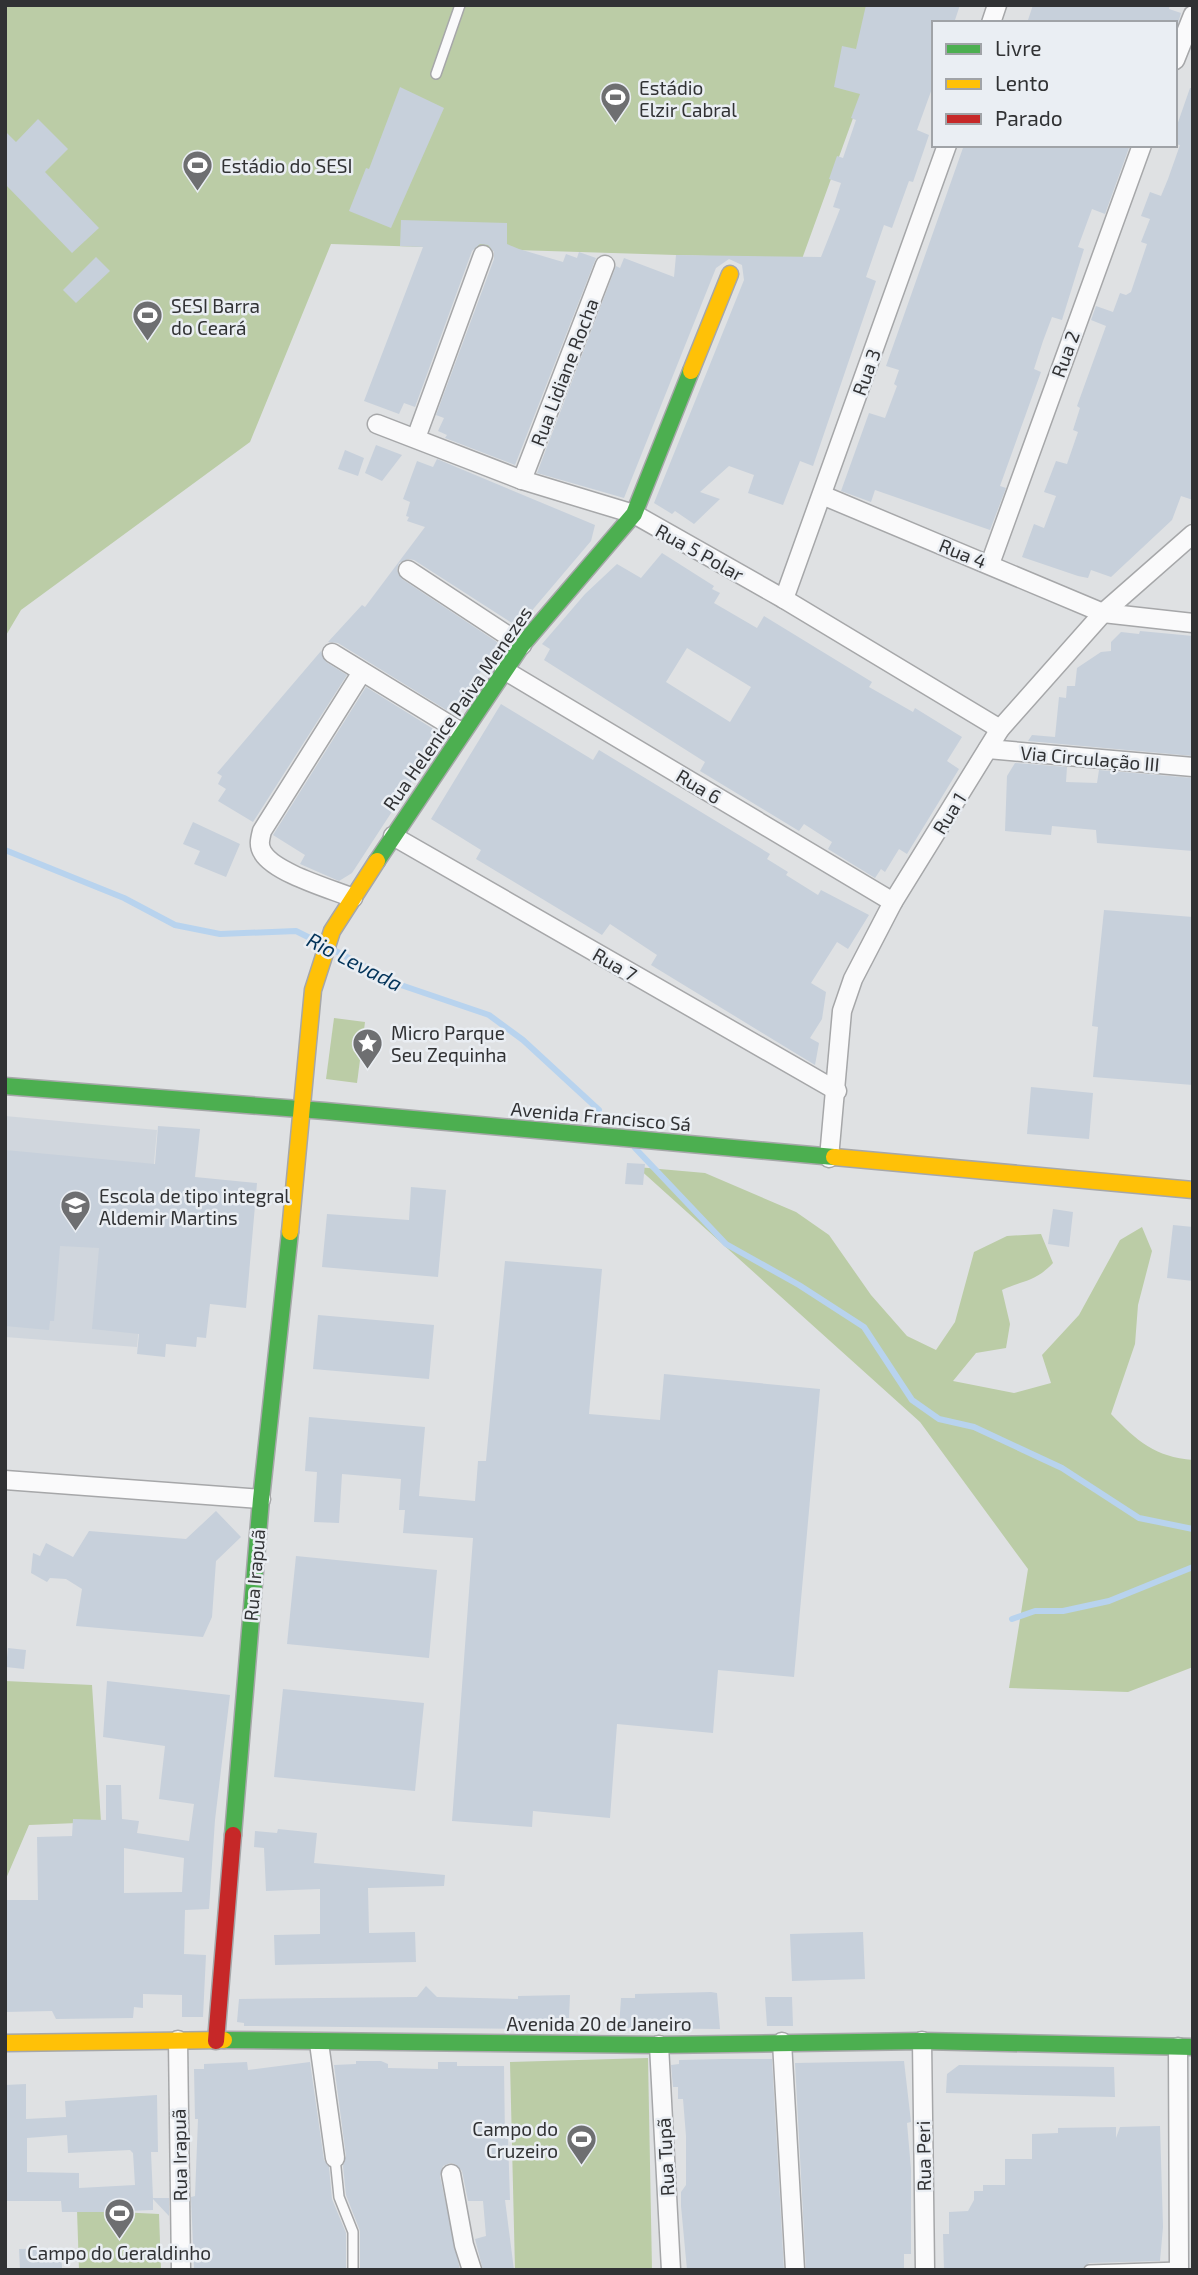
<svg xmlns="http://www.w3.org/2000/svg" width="1198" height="2275" font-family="'Exo 2',sans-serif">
  <rect width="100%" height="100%" fill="#dfe1e3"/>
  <path fill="#d0d6dd" d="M5 1116 157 1130 137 1347 5 1337Z"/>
  <g fill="#bbcca6">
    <path d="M5 5H894L802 259 331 244 250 442 21 610 5 637Z"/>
    <path d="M334 1018 365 1022 357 1083 326 1079Z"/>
    <path d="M637 1167 705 1173 796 1212 829 1235 871 1295 907 1336 936 1350 955 1322 974 1252 1007 1236 1041 1234 1053 1263C1035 1282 1024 1280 1002 1290L1010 1324 1006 1348 976 1353 953 1381 1014 1393 1051 1383 1042 1355 1079 1315 1120 1240 1142 1227 1152 1251 1138 1305 1135 1344 1111 1414C1137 1441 1155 1457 1193 1460V1667L1128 1692 1009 1688 1028 1569 920 1422Z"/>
    <path d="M5 1681 92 1685 101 1822 29 1825 5 1881Z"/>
    <path d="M648 2058 652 2270H515L510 2062Z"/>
    <path d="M77 2210 159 2214 161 2270H79Z"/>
  </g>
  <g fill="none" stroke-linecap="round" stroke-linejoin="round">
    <g stroke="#b8d3ee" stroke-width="6">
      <path d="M5 850 124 898 175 925 220 934 296 931 322 944"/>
      <path d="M332 949 395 983 489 1015 523 1040 599 1110"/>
      <path d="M635 1148 726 1244 799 1285 864 1327 912 1400 939 1419 974 1427 1062 1468 1139 1518 1193 1529"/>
      <path d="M1012 1619 1035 1611H1063L1109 1601 1193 1567"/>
    </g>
  </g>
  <g fill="#c7d0db" fill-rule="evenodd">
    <path d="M866 5H960L954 23H934V83L917 130 929 135 913 182 909 181 892 228 884 225 866 277 876 281 813 466 800 461 783 505 748 493 754 475 729 466 700 492 720 499 694 524 675 511 672 514 654 503 744 280 742 265 729 259 716 268 624 498 537 473 616 266 620 268 624 258 674 277 676 255 821 257 840 209 833 207 841 183 829 179 837 156 843 158 856 120 851 118 860 94 834 87 842 46 856 49Z"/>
    <path d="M1033 5H1170L1169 9 1181 13 1178 23H1027Z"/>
    <path d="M400 87 444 108 391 228 349 211 366 168 369 169Z"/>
    <path d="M1190 88H1193V500L1181 496 1172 520 1111 577 1091 570 1088 578 1078 576 1022 557 1034 524 1044 528 1056 496 1044 492 1056 461 1067 464 1078 432 1073 430 1080 408 1077 406 1106 326 1091 320 1096 306 1113 312 1120 293 1126 295 1131 292 1147 244 1141 242 1150 219 1141 216 1150 192 1161 196 1168 179 1180 145 1175 144V131Z"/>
    <path d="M38 119 68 149 45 172 99 228 72 253 5 184V131L16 142Z"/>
    <path d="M964 145H1130L1105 214 1092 209 1078 247 1084 249 1062 320 1052 317 1043 341 1034 369 1041 372 1000 486 1006 488 990 530 875 490 871 502 841 491 869 413 885 418 897 386 894 384 899 370 886 366Z"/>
    <path d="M401 220 507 223V244L519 249 563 262 566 254 577 258 579 252 596 258 515 465 445 438 447 435 438 431 444 418 436 415 494 259V252L488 245 480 244 472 251 415 407 404 403 399 414 364 401 423 247 400 246Z"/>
    <path d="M96 257 110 271 76 303 63 290Z"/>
    <path d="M376 445 402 455 382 481 365 473Z"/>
    <path d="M345 450 364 458 358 476 338 469Z"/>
    <path d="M437 459 595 525 591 541 518 627 414 560 408 559 399 563 397 570 402 579 500 644 455 709 451 707 448 711 338 643 328 642 362 605 365 607 425 527 407 521 409 517 406 516 410 502 403 499 417 461 433 467Z"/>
    <path d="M662 553 714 586 712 589 720 593 714 603 757 628 764 616 872 682 869 687 913 712 915 708 962 737 947 761 959 769 907 854 899 849 885 872 881 869 875 878 828 849 832 842 804 824 799 831 700 771 705 762 544 660 550 649 542 644 585 594 617 564 641 578ZM687 648 751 687 730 722 666 682Z"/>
    <path d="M1140 631 1193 636V756L1028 741 1032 735 1055 737 1059 697 1066 698 1067 686H1075L1077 668 1101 652 1111 651V642L1121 632 1139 634Z"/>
    <path d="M321 651 326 662 347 675 253 822 218 801 226 789 218 784 222 776 217 773Z"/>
    <path d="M366 687 435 730 427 743 434 747 352 873 339 881 300 864 305 855 273 835Z"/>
    <path d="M501 704 593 760 599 750 770 854 767 859 788 872 786 875 818 895 821 890 869 915 848 949 837 942 811 983 826 992 822 1019 810 1038 819 1043 815 1065 651 965 657 955 610 924 602 935 476 859 481 850 431 819Z"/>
    <path d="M1015 763 1067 767 1066 782 1097 783 1099 770 1193 778V851L1097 843 1096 830 1052 826 1051 835 1005 831 1007 776Z"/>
    <path d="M193 822 240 844 226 877 194 864 200 851 183 844Z"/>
    <path d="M1104 910 1193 917V1085L1093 1077 1098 1027 1092 1026Z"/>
    <path d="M1031 1087 1093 1093 1089 1139 1027 1134Z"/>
    <path d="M158 1126 200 1129 195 1177 257 1183 246 1308 210 1304 206 1338 197 1337 196 1347 166 1344 165 1357 137 1354 139 1334 92 1329 99 1248 60 1246 54 1321H50L49 1330 5 1326V1150L155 1164Z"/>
    <path d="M627 1163 645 1164 643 1185 625 1184Z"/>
    <path d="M411 1187 446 1190 438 1277 322 1267 327 1214 409 1220Z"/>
    <path d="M1053 1209 1073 1212 1069 1247 1048 1244Z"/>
    <path d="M1173 1225 1193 1227V1281L1167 1278Z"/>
    <path d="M505 1261 602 1269 589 1414 660 1420 664 1374 820 1389 794 1677 718 1670 713 1733 617 1724 610 1818 533 1811 532 1827 452 1821 473 1538 403 1533 405 1510H399L401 1479 342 1474 339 1523 314 1522 317 1472 305 1471 309 1417 425 1427 419 1496 475 1501 478 1461H486Z"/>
    <path d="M318 1315 434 1325 429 1379 313 1369Z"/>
    <path d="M216 1511 241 1537 216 1561 212 1617 203 1637 76 1626 82 1589 66 1579 50 1578 47 1582 31 1573 33 1553 40 1556 46 1543 73 1557 89 1531 186 1539Z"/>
    <path d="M296 1556 437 1570 429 1658 287 1644Z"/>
    <path d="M8 1648 26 1650 24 1669 6 1667Z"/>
    <path d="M107 1681 230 1695 215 1820 209 1909 185 1910 184 1954 206 1955 203 2017H182V1995L143 1994V2008L134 2007 133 2018 56 2019 52 2011 5 2012V1900H38L37 1837 72 1836 73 1819 106 1820V1785H121L122 1819 139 1821 137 1833 189 1841 194 1804 159 1799 165 1746 103 1737ZM124 1848 184 1858 182 1892 124 1893Z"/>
    <path d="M283 1689 424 1703 415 1791 274 1777Z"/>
    <path d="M278 1829 317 1833 314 1863 445 1875 444 1886 368 1888 369 1933 415 1932 416 1962 275 1965 274 1935 320 1934V1889L266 1891 264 1848 254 1847 255 1831 277 1833Z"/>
    <path d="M863 1932 865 1979 792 1981 790 1934Z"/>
    <path d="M426 1986 437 1997 518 1999V1996L570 1995 569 2018H548V2029L244 2026V2023L237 2022 239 1999 417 1997Z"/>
    <path d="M711 1992 717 1993 720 2029 619 2028 621 1998H635V1994Z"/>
    <path d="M765 1997H792L793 2026H767Z"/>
    <path d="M723 2059H772L784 2270H687L681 2206V2192L686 2185V2136L683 2099H678V2087H673L671 2065 679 2064V2060Z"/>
    <path d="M356 2061H381L388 2064V2068L438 2069V2062H457V2066H504L505 2139H508L510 2200H505L514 2270H483L475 2239 486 2236 483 2201H468L462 2171 455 2164 450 2163 443 2166 440 2176 460 2270H360V2231L346 2195 343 2166 346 2156 334 2065 356 2064Z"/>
    <path d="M904 2061 911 2122 907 2123 911 2169V2254H904V2269L806 2270 795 2063Z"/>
    <path d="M247 2062 248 2070 310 2062 324 2160 329 2167 332 2199 346 2233V2270H194L191 2197 195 2196 198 2119H195L194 2069H204V2064Z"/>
    <path d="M959 2065 1114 2067 1115 2097 946 2093 947 2074Z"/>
    <path d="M26 2084V2119L66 2117 65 2101 157 2095 158 2152H151L153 2198H169V2216L153 2199V2210L104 2212H62L61 2201H5V2085ZM67 2135 68 2153 130 2150 133 2153 135 2185 79 2188V2173L27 2172V2138Z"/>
    <path d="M1160 2126 1163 2227 1160 2261 1089 2263 1082 2270H944L943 2234H949V2212L968 2211 974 2200V2191H983V2185H1005V2159H1032V2134L1058 2133V2128L1116 2127V2138L1120 2127Z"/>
    <path d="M61 2248 62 2268 20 2270 19 2249Z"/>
  </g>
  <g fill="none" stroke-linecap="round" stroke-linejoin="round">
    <defs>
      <g id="lane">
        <path d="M436 74 460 5"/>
        <path d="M335 2158 339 2197 353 2232V2270"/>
        <path d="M1089 2270 1179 2267"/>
      </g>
      <g id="street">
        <path d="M991 23 997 5"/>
        <path d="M1175 60 1193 15"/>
        <path d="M377 424 522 480 634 514 784 599 1000 729"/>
        <path d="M416 438 483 255"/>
        <path d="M522 480 605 265"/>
        <path d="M822 495 1103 613 1193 623"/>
        <path d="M990 564 1142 145"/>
        <path d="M408 570 522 645"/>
        <path d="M784 599 947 145"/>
        <path d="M332 653 461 732"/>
        <path d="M504 670 893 902"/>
        <path d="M988 749 1193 767"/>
        <path d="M393 836 837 1091"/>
        <path d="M353 898C331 889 275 873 263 853 258 846 260 839 262 831L362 672"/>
        <path d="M829 1158 842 1011 853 979 893 902 1000 729 1103 613 1193 534"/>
        <path d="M5 1480 261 1499"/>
        <path d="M178 2040 181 2270"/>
        <path d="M922 2041 925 2270"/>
        <path d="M782 2042 795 2270"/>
        <path d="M319 2043 335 2158"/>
        <path d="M659 2045 671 2270"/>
        <path d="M1178 2047 1179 2270"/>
        <path d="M451 2174 464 2245 472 2270"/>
      </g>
      <g id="fast">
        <path d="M377 861 522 645 634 514 691 371"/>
        <path d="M5 1086 325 1111 834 1157"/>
        <path d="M233 1835 261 1499 290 1232"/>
        <path d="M224 2040 659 2045 922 2041 1193 2047"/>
      </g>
      <g id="slow">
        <path d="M691 371 730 274"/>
        <path d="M834 1157 1193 1190"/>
        <path d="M290 1232 313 990 332 931 377 861"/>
        <path d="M5 2043 224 2040"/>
      </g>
      <path id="jam" d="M216 2041 233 1835"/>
    </defs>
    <use href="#lane" stroke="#a6a7a9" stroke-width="12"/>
    <use href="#street" stroke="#a6a7a9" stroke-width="21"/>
    <use href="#fast" stroke="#a6a7a9" stroke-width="19"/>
    <use href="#slow" stroke="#a6a7a9" stroke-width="19"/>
    <use href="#jam" stroke="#a6a7a9" stroke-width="19"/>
    <use href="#lane" stroke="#fafafb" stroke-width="9"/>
    <use href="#street" stroke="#fafafb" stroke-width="18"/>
    <use href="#fast" stroke="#4caf50" stroke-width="16"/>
    <use href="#slow" stroke="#ffc107" stroke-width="16"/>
    <use href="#jam" stroke="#c62828" stroke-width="16"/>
  </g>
  <defs>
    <symbol id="stadium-pin" viewBox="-11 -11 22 30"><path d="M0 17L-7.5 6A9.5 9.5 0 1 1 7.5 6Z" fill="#6e6f71" stroke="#eaeef3"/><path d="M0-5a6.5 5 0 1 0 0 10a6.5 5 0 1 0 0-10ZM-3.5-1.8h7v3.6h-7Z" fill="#fff"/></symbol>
    <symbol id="sight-pin" viewBox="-11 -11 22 30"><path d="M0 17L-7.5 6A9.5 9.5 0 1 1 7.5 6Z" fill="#6e6f71" stroke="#eaeef3"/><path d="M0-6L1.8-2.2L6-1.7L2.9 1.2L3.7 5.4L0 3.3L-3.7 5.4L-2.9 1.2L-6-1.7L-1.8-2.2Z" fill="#fff"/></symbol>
    <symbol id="school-pin" viewBox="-11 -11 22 30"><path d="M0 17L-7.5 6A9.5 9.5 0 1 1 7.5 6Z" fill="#6e6f71" stroke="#eaeef3"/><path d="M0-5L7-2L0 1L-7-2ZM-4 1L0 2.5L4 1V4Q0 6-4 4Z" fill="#fff"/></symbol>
  </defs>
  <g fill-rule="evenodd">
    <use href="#stadium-pin" x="598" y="80" width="35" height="47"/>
    <use href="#stadium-pin" x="180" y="148" width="35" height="47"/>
    <use href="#stadium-pin" x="130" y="298" width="35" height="47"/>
    <use href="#sight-pin" x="350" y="1026" width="35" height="47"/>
    <use href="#school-pin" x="58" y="1188" width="35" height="47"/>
    <use href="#stadium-pin" x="564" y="2122" width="35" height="47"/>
    <use href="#stadium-pin" x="102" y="2196" width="35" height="47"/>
  </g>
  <g text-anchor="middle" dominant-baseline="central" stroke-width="5" stroke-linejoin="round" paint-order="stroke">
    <g font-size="19" fill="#313234" stroke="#eaeef3" text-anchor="start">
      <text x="639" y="87">Estádio<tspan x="639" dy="22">Elzir Cabral</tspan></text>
      <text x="221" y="165">Estádio do SESI</text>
      <text x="171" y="305">SESI Barra<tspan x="171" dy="22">do Ceará</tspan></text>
      <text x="391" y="1032">Micro Parque<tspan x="391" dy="22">Seu Zequinha</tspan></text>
      <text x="99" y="1195">Escola de tipo integral<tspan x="99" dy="22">Aldemir Martins</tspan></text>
      <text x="558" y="2128" text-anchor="end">Campo do<tspan x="558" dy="22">Cruzeiro</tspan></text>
      <text x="119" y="2252" text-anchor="middle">Campo do Geraldinho</text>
    </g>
    <g font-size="19" fill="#313234" stroke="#eaeef3">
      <text transform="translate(1065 354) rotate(-70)">Rua 2</text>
      <text transform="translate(564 372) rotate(-69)">Rua Lidiane Rocha</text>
      <text transform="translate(866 372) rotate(-70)">Rua 3</text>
      <text transform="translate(700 552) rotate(29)">Rua 5 Polar</text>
      <text transform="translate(963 553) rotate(22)">Rua 4</text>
      <text transform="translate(457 708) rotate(-55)">Rua Helenice Paiva Menezes</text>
      <text transform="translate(1090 758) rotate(5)">Via Circulação III</text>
      <text transform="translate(699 786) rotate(31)">Rua 6</text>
      <text transform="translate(949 813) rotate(-58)">Rua 1</text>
      <text transform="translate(615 964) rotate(30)">Rua 7</text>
      <text transform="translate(601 1116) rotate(5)">Avenida Francisco Sá</text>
      <text transform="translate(254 1575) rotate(-85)">Rua Irapuã</text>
      <text x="599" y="2023">Avenida 20 de Janeiro</text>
      <text transform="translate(179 2155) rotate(-91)">Rua Irapuã</text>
      <text transform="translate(923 2156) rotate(-91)">Rua Peri</text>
      <text transform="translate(665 2157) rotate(-93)">Rua Tupã</text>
    </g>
    <g font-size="21" font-style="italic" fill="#023359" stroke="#eaeef3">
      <text transform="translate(355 961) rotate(27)">Rio Levada</text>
    </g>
  </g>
  <rect width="1198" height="2275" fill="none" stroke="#313234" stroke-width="14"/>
  <rect x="932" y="21" width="245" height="126" fill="#eaeef3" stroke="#a0a3a7" stroke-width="2"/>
  <rect x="946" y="44" width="35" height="10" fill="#4caf50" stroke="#a0a3a7" stroke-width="2"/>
  <text x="995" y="56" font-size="21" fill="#313234">Livre</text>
  <rect x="946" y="79" width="35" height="10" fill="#ffc107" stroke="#a0a3a7" stroke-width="2"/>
  <text x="995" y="91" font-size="21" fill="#313234">Lento</text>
  <rect x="946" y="114" width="35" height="10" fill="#c62828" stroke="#a0a3a7" stroke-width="2"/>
  <text x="995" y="126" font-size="21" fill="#313234">Parado</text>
</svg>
